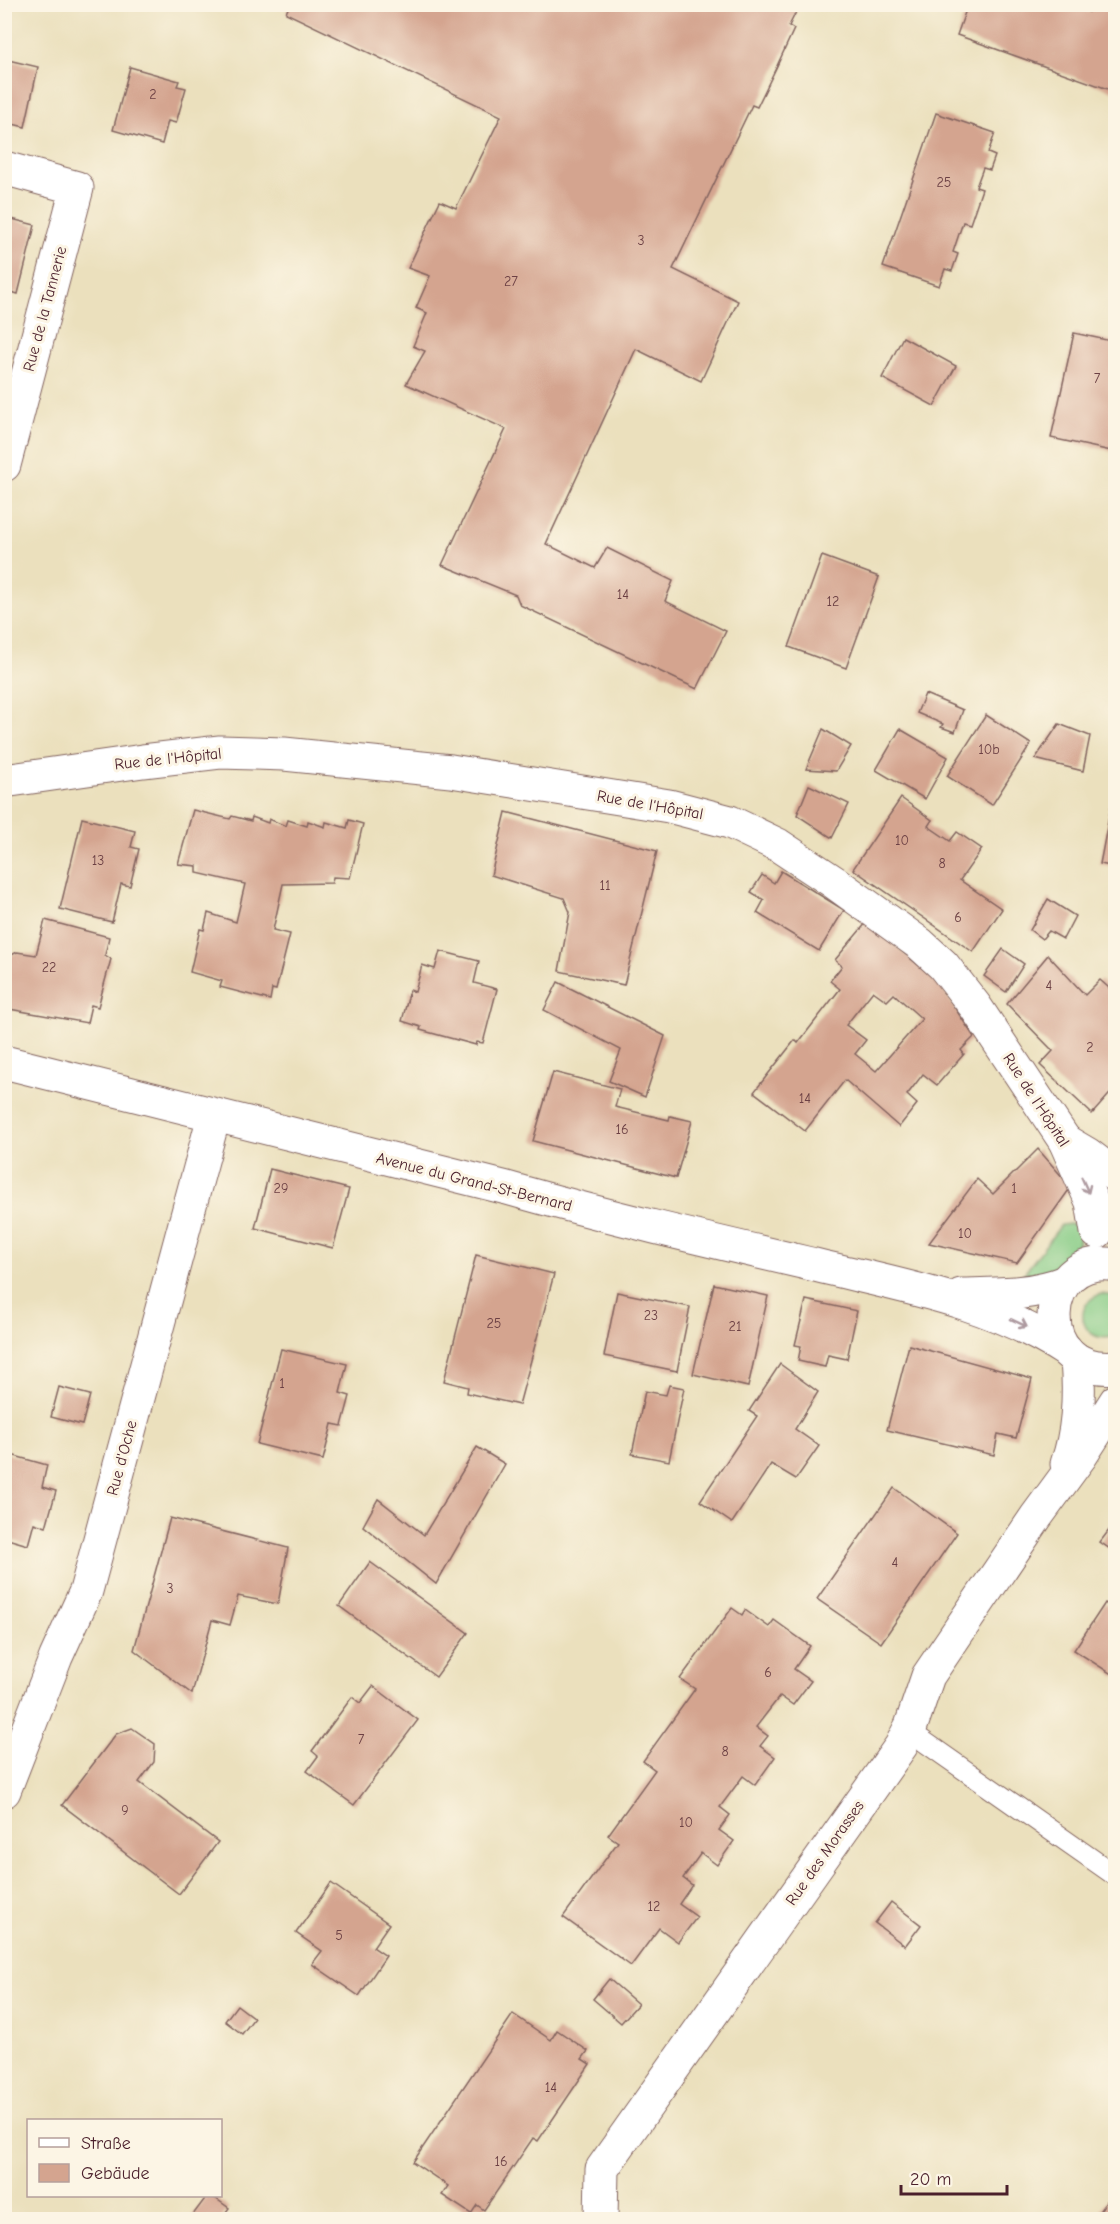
<svg xmlns="http://www.w3.org/2000/svg" width="1120" height="2224" font-family="'Comic Neue',sans-serif">
  <rect width="100%" height="100%" fill="#fcf5e5"/>
  <filter id="ink" filterUnits="userSpaceOnUse"><feTurbulence type="fractalNoise" baseFrequency=".0167" numOctaves="2"/><feDisplacementMap in="SourceGraphic" scale="12" xChannelSelector="R" yChannelSelector="G"/><feConvolveMatrix kernelMatrix="1 2 1 2 8 2 1 2 1" color-interpolation-filters="sRGB"/></filter>
  <filter id="wash" filterUnits="userSpaceOnUse"><feTurbulence type="fractalNoise" baseFrequency=".008" numOctaves="4" result="noise"/><feDisplacementMap in="SourceGraphic" scale="24" xChannelSelector="R" yChannelSelector="G"/><feGaussianBlur stdDeviation="1.35" result="paint"/><feColorMatrix in="noise" values="0 0 0 0 0 0 0 0 0 0 0 0 0 0 0 0 0 1.4 0 .05"/><feComposite in="paint" operator="in"/></filter>
  <g filter="url(#wash)">
    <rect width="100%" height="100%" fill="#ebe0bd"/>
    <g fill="#87cc86" stroke="#687658" stroke-width="1.5">
      <path d="M1070 1224 1081 1226C1082 1246 1067 1267 1047 1272 1040 1274 1031 1275 1023 1275L1061 1225Z"/>
      <path d="M1101 1294 1115 1296V1336C1083 1347 1069 1304 1101 1294Z"/>
    </g>
    <g id="blocks">
      <g fill="#d4a48f" fill-rule="evenodd">
        <path d="M290 4H800L789 26 794 29 776 68 757 107 752 105 673 269 738 301 701 381 636 349 546 544 595 568 607 548 673 581 665 601 726 631 697 689 520 605 516 595 442 565 506 429 406 384 425 351 413 346 427 313 416 308 430 276 408 268 440 201 456 208 501 116 286 13Z"/>
        <path d="M968 4H1070L1089 12 1092 4H1094L1116 12V92L957 35Z"/>
        <path d="M4 59 38 67 25 127 4 122Z"/>
        <path d="M130 67 179 81 177 86 186 88 176 123 168 121 162 144 113 130Z"/>
        <path d="M936 113 995 133 988 153 995 156 990 170 983 168 976 187 982 189 970 224 963 222 953 252 958 254 952 271 945 269 939 286 883 267Z"/>
        <path d="M4 217 35 225 18 294 4 290Z"/>
        <path d="M1074 333 1116 342V452L1051 438Z"/>
        <path d="M903 337 956 366 934 406 882 378Z"/>
        <path d="M822 556 879 577 846 668 789 647Z"/>
        <path d="M925 694 963 710 955 732 941 727 943 724 917 713Z"/>
        <path d="M986 715 1031 744 992 805 947 776Z"/>
        <path d="M1059 724 1090 736 1083 771 1035 759Z"/>
        <path d="M823 729 851 746 836 771 806 769Z"/>
        <path d="M900 729 948 757 925 799 876 770Z"/>
        <path d="M809 785 849 804 832 838 797 815Z"/>
        <path d="M1114 790H1116V867L1100 864Z"/>
        <path d="M901 798 932 820 928 826 950 841 957 832 982 849 960 880 1002 909 973 952 853 869Z"/>
        <path d="M193 810 230 819 232 816 251 821 252 817 268 823 269 819 286 826 288 820 307 826 308 821 325 827 326 822 347 828 349 820 363 824 350 878 333 877 332 883 283 884 273 930 290 934 276 990 272 989 270 1000 220 987 222 981 190 972 200 929 204 930 208 913 236 922 245 884 197 873V866L178 864Z"/>
        <path d="M506 812 657 851 624 985 559 971 570 912 564 898 491 875Z"/>
        <path d="M82 818 135 831 131 847 139 849 130 886 121 884 112 922 60 909Z"/>
        <path d="M781 871 844 910 819 951 757 913 764 900 751 892 762 875 774 883Z"/>
        <path d="M1048 899 1075 916 1063 939 1049 931 1042 939 1030 930Z"/>
        <path d="M45 920 109 937 105 955 111 959 98 1007 91 1005 87 1023 4 1008V959L17 952 36 955Z"/>
        <path d="M867 922 937 981 974 1037 961 1050 964 1054 937 1085 923 1074 907 1095 917 1104 899 1127 845 1080 805 1131 754 1092 795 1040 798 1043 840 989 830 981 842 966 835 960ZM873 991 887 1001 894 994 922 1019 876 1071 855 1054 866 1040 846 1025Z"/>
        <path d="M1003 949 1024 964 1006 992 984 976Z"/>
        <path d="M440 951 479 961 474 983 497 989 483 1043 477 1042 476 1045 420 1030 421 1027 402 1021 410 990 415 992 422 965 435 969Z"/>
        <path d="M1048 955 1085 995 1100 980 1116 994V1035L1114 1037 1116 1039V1087L1092 1114 1040 1065 1053 1051 1007 1004Z"/>
        <path d="M558 982 665 1036 645 1097 609 1081 621 1050 544 1010Z"/>
        <path d="M553 1072 620 1089 615 1107 669 1120 670 1116 692 1121 676 1178 533 1141Z"/>
        <path d="M1038 1149 1071 1187 1017 1263 929 1243 977 1179 993 1194Z"/>
        <path d="M270 1169 349 1189 333 1248 255 1228Z"/>
        <path d="M476 1255 554 1274 519 1405 467 1393 468 1387 444 1381Z"/>
        <path d="M714 1284 768 1296 748 1387 693 1374Z"/>
        <path d="M617 1292 690 1307 677 1371 604 1356Z"/>
        <path d="M806 1300 857 1311 847 1359 828 1355 825 1367 798 1361 801 1346 795 1345Z"/>
        <path d="M909 1345 1032 1379 1016 1438 998 1434 994 1455 887 1430Z"/>
        <path d="M281 1349 347 1364 340 1393 350 1396 342 1426 332 1424 323 1460 257 1444Z"/>
        <path d="M780 1364 818 1392 795 1429 819 1446 796 1479 771 1464 732 1523 700 1501 757 1416 749 1411Z"/>
        <path d="M669 1385 684 1388 669 1461 632 1454 645 1391 666 1395Z"/>
        <path d="M59 1387 90 1395 82 1425 51 1417Z"/>
        <path d="M477 1447 505 1464 436 1584 363 1526 378 1499 424 1535Z"/>
        <path d="M4 1453 47 1465 42 1487 56 1491 46 1527 34 1523 28 1545 4 1538Z"/>
        <path d="M894 1488 957 1533 881 1643 817 1599Z"/>
        <path d="M170 1518 288 1548 278 1604 238 1596 230 1625 212 1620 192 1694 134 1650Z"/>
        <path d="M1116 1521V1553L1100 1542Z"/>
        <path d="M370 1562 468 1633 436 1677 339 1606Z"/>
        <path d="M1105 1603 1116 1610V1677L1074 1650Z"/>
        <path d="M732 1608 742 1615 745 1610 769 1627 774 1620 810 1646 794 1669 811 1681 793 1705 780 1696 756 1727 768 1736 760 1746 775 1757 755 1785 743 1776 720 1807 730 1815 719 1830 734 1841 717 1865 701 1853 683 1878 692 1885 679 1904 697 1917 678 1942 659 1928 631 1966 563 1917 618 1842 608 1835 655 1770 643 1761 695 1689 680 1679Z"/>
        <path d="M373 1686 418 1720 354 1805 307 1771 318 1756 312 1751 352 1697 360 1703Z"/>
        <path d="M132 1728 155 1744 154 1762 139 1782 218 1842 179 1894 62 1805 116 1734Z"/>
        <path d="M331 1883 389 1924 373 1947 386 1956 359 1996 312 1964 322 1951 296 1933Z"/>
        <path d="M891 1902 921 1925 905 1946 875 1923Z"/>
        <path d="M609 1979 638 2004 621 2023 593 1999Z"/>
        <path d="M237 2005 254 2018 242 2034 225 2021Z"/>
        <path d="M513 2014 551 2040 557 2030 588 2051 582 2059 590 2064 538 2141 533 2138 484 2210 477 2205 471 2214 442 2195 448 2186 413 2162Z"/>
        <path d="M1116 2190V2220H1093L1103 2206Z"/>
        <path d="M207 2196H212L229 2208 220 2220H189Z"/>
      </g>
    </g>
  </g>
  <g filter="url(#ink)">
    <use href="#blocks" fill-opacity="0" stroke="#82635e" stroke-width="1.5"/>
    <g fill="none" stroke-linecap="round" stroke-linejoin="round">
      <defs>
        <path id="lane" d="M909 1731 1116 1876"/>
        <g id="street">
          <path d="M4 168 77 188 4 465"/>
          <path d="M4 781 143 761 220 752 284 754 451 771 669 806 730 822 778 845 834 882 920 944 943 965 975 1006 1065 1141 1092 1202 1097 1232"/>
          <path d="M1065 1141 1087 1154 1116 1176"/>
          <path d="M1116 1265C1038 1250 1029 1376 1116 1367"/>
          <path d="M1067 1464C1079 1430 1080 1395 1077 1360"/>
          <path d="M4 1791 56 1657 86 1591 214 1116"/>
          <path d="M601 2220 602 2169 901 1746 911 1726 928 1676 1036 1517 1080 1457 1116 1401"/>
        </g>
        <g id="secondary">
          <path d="M4 1062 507 1188C608 1217 712 1241 815 1265 905 1287 987 1300 1067 1351"/>
          <path d="M961 1295C997 1294 1032 1295 1065 1282"/>
        </g>
      </defs>
      <use href="#lane" stroke="#82635e" stroke-width="22"/>
      <use href="#street" stroke="#82635e" stroke-width="35"/>
      <use href="#secondary" stroke="#82635e" stroke-width="35"/>
      <use href="#lane" stroke="#fff" stroke-width="20"/>
      <use href="#street" stroke="#fff" stroke-width="33"/>
      <use href="#secondary" stroke="#fff" stroke-width="33"/>
    </g>
    <defs><path id="oneway-shaft" d="M-6 0H5M1.5-3L5.5 0L1.5 3" fill="none" stroke-width="1.6" stroke-linecap="round" stroke-linejoin="round" transform="scale(1.5)"/></defs>
    <g stroke="#ae9aa0">
      <use href="#oneway-shaft" transform="translate(1085 1185) rotate(66)"/>
      <use href="#oneway-shaft" transform="translate(1019 1323) rotate(25)"/>
    </g>
  </g>
  <g text-anchor="middle" dominant-baseline="central" stroke-width="6" stroke-linejoin="round" paint-order="stroke">
    <g font-size="14" fill="#6c4044">
      <text x="153" y="94">2</text>
      <text x="944" y="182">25</text>
      <text x="641" y="240">3</text>
      <text x="511" y="281">27</text>
      <text x="1097" y="378">7</text>
      <text x="623" y="594">14</text>
      <text x="833" y="601">12</text>
      <text x="989" y="749">10b</text>
      <text x="902" y="840">10</text>
      <text x="98" y="860">13</text>
      <text x="942" y="863">8</text>
      <text x="605" y="885">11</text>
      <text x="958" y="917">6</text>
      <text x="49" y="967">22</text>
      <text x="1049" y="985">4</text>
      <text x="1090" y="1047">2</text>
      <text x="805" y="1098">14</text>
      <text x="622" y="1129">16</text>
      <text x="281" y="1188">29</text>
      <text x="1014" y="1188">1</text>
      <text x="965" y="1233">10</text>
      <text x="651" y="1315">23</text>
      <text x="494" y="1323">25</text>
      <text x="735" y="1326">21</text>
      <text x="282" y="1383">1</text>
      <text x="895" y="1562">4</text>
      <text x="170" y="1588">3</text>
      <text x="768" y="1672">6</text>
      <text x="361" y="1739">7</text>
      <text x="725" y="1751">8</text>
      <text x="125" y="1810">9</text>
      <text x="686" y="1822">10</text>
      <text x="654" y="1906">12</text>
      <text x="339" y="1935">5</text>
      <text x="551" y="2087">14</text>
      <text x="501" y="2161">16</text>
    </g>
    <g font-size="16" fill="#4a1f2b" stroke="#fcf5e5">
      <text transform="translate(45 309) rotate(-75)">Rue de la Tannerie</text>
      <text transform="translate(168 759) rotate(-6)">Rue de l'Hôpital</text>
      <text transform="translate(650 805) rotate(10)">Rue de l'Hôpital</text>
      <text transform="translate(1036 1100) rotate(57)">Rue de l'Hôpital</text>
      <text transform="translate(474 1182) rotate(14)">Avenue du Grand-St-Bernard</text>
      <text transform="translate(122 1458) rotate(-75)">Rue d'Oche</text>
      <text transform="translate(825 1853) rotate(-55)">Rue des Morasses</text>
    </g>
  </g>
  <rect width="1120" height="2224" fill="none" stroke="#fcf5e5" stroke-width="24"/>
  <rect x="27" y="2119" width="195" height="78" fill="#fcf5e5" stroke="#b59f9b" stroke-width="1.5"/>
  <rect x="39" y="2138" width="30" height="9" fill="#ffffff" stroke="#b59f9b" stroke-width="1.5"/>
  <text x="81" y="2149" font-size="18" fill="#4a1f2b">Straße</text>
  <rect x="39" y="2164" width="30" height="18" fill="#d4a48f" stroke="#b59f9b" stroke-width="1.5"/>
  <text x="81" y="2179" font-size="18" fill="#4a1f2b">Gebäude</text>
  <path d="M901 2185v9h106v-9" fill="none" stroke="#4a1f2b" stroke-width="3"/>
  <text x="910" y="2185" font-size="18" fill="#4a1f2b" stroke="#fcf5e5" stroke-width="4.5" paint-order="stroke">20 m</text>
</svg>
